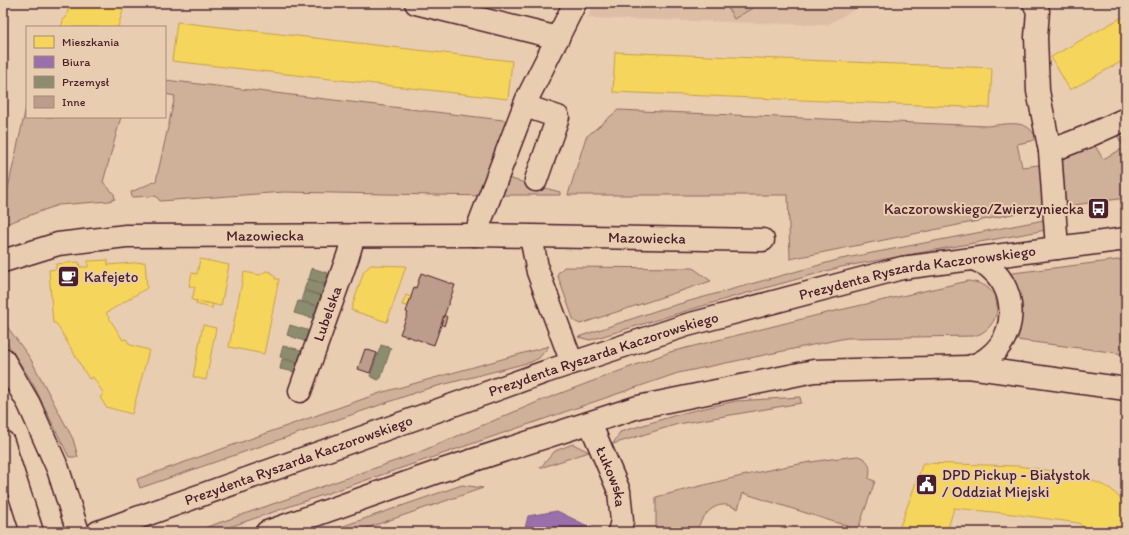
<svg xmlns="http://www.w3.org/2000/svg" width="1129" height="535" font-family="Itim,sans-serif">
  <rect width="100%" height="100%" fill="#e9cdb0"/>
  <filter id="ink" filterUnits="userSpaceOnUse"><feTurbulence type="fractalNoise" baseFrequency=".025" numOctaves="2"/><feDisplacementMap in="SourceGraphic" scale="8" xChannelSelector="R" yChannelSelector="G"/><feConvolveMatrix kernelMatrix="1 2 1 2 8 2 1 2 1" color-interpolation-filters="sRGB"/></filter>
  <g filter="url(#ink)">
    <path fill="#dcbea5" d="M593 3H866L827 25 588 18Z"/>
    <g fill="#cfb19a" stroke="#8c6862">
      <path d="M725 3H761L734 19Z"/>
      <path d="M165 80 511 121 486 196 284 192 160 201 156 196 132 197 131 192 156 181 175 96 165 94Z"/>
      <path d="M27 103V117H121L103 182 114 194 115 199 109 201 58 205 3 225V210Z"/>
      <path d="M618 110 986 126C1004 125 1028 117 1036 138L1032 141 1017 144 1022 167 1039 165 1047 207 790 259 788 195H568L586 137Z"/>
      <path d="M1123 129 1126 134V198L1059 207 1057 164 1063 158 1094 144 1103 159 1124 148 1116 133Z"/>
      <path d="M507 178 560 192V195H501Z"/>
      <path d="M1044 220 1046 230 841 267 729 298 590 340 578 337 661 309 841 259Z"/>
      <path d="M1126 259V355L1111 352 1009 339 1005 274Z"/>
      <path d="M564 267 693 268 711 281 580 324 574 321 557 274Z"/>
      <path d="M968 281C975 282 982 283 988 288 1006 304 995 331 974 336L846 338 678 373 215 532H193L415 454 540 401 670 352 818 315Z"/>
      <path d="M3 321 30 358 73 439 78 457H69L32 382 3 337Z"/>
      <path d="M549 346 539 358 531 362 426 389 140 488 137 479 380 393Z"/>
      <path d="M800 397 801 403 678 424 613 444 620 432 683 413 736 401Z"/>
      <path d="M573 444 589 452 540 468 555 451Z"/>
      <path d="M858 456C870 460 871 467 869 479L875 481 857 532H845L847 526 743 493 738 509C733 507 727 504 722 505 709 506 700 521 696 532H656V497C722 481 789 462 858 456Z"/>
      <path d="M462 485 483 488 355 532H333L332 530Z"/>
    </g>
    <g fill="#f6d55c" stroke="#c29e4d">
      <path d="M70 3H125L118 27H61L64 18H66Z"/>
      <path d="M1126 15V59L1070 90 1051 57Z"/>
      <path d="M177 22 512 61 508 99 172 61Z"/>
      <path d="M3 43 7 45 3 58Z"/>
      <path d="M615 52 992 68 990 108 613 92Z"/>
      <path d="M200 259 229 265 221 306 192 300 195 287 189 286 192 273 197 274Z"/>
      <path d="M108 260V265L145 262 147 288 106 313 123 340 126 339 130 345 149 350 132 414 106 407 100 397 104 394 93 377 89 379 56 323H53L49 270 56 269V264L79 262 80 267H88V261Z"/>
      <path d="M371 265 406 266 387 322 351 310 364 271Z"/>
      <path d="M266 271 271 272 275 277V279H279L264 354 229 347 244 272 260 275Z"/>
      <path d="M406 295 411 297 408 306 402 305Z"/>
      <path d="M196 301 213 304 212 308 196 304Z"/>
      <path d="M203 325 216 328 206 380 193 377Z"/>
      <path d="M923 463 1018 466 1080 475 1111 489 1126 505V532H1088L1079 523 1013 514 954 508 947 532H898Z"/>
    </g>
    <path fill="#9970ab" stroke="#815885" d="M557 511 596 530V532H524L528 516Z"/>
    <g fill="#8c8c6e" stroke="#786b5a">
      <path d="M312 268 328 273 325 284 309 279Z"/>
      <path d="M308 279 325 285 321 295 304 290Z"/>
      <path d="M304 291 322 296 319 306 301 301Z"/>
      <path d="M298 301 319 307 315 319 294 313Z"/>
      <path d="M290 325 310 331 307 342 287 335Z"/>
      <path d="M381 345 391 348 381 378 378 380 370 376Z"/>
      <path d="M283 346 297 349V350L303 351 299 363 280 357Z"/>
      <path d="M282 359 298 363 295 372 280 369Z"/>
    </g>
    <g fill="#bc9c8b" stroke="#4a1f2b">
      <path d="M421 273 455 285 434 345 400 334 408 313 406 312 411 297 414 287 416 288Z"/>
      <path d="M444 315 447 317 444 326 441 324Z"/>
      <path d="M365 349 377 353 370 373 358 369Z"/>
    </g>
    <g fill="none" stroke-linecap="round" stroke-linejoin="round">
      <defs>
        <g id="minor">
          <path d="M416 3 558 38"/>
          <path d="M1034 3 1038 11 1036 37 1038 91 1050 151 1057 248"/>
          <path d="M525 106 558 117 536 180"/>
          <path d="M1050 151 1086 137 1126 119"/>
          <path d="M475 235 527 99 575 3"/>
          <path d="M531 237 538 272 572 363"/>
          <path id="s1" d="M3 261 58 244 126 236 475 235 763 240"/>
          <path d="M3 359 29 404 58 469 78 532"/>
          <path id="s2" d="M300 391 348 256 354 235"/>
          <path id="s3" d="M590 423 619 491 622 521 619 532"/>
          <path d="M3 442 32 532"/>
        </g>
        <g id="major">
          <path d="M969 367C974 365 981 363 986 359 1017 338 1019 292 990 268 986 264 979 262 974 259"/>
          <path id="s4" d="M98 532 545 372 687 325 902 268 1126 239"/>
          <path d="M267 532 440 471 638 407 814 371 969 367 1126 389"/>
        </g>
      </defs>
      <use href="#minor" stroke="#4a1f2b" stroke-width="25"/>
      <use href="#major" stroke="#4a1f2b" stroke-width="25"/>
      <use href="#minor" stroke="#e9cdb0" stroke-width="22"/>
      <use href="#major" stroke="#e9cdb0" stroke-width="22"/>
    </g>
  </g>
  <defs>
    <symbol id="bus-square" viewBox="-11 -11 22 22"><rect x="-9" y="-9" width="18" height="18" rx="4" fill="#4a1f2b" stroke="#e9cdb0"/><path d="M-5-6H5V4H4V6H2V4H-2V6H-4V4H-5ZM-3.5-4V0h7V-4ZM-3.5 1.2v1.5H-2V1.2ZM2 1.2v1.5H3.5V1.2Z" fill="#fff"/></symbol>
    <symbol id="cafe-square" viewBox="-11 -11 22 22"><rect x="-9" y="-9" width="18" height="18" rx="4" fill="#4a1f2b" stroke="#e9cdb0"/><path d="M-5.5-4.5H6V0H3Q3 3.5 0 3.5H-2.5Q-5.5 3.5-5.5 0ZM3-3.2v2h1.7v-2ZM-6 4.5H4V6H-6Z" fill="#fff"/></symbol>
    <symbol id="civic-square" viewBox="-11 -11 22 22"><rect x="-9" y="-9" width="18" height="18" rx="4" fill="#4a1f2b" stroke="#e9cdb0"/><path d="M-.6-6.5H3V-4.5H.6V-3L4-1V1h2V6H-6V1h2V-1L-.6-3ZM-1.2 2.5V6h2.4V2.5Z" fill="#fff"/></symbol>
  </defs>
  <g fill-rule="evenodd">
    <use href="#bus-square" x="1086" y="196" width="25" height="25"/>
    <use href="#cafe-square" x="56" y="264" width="25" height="25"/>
    <use href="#civic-square" x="914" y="472" width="25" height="25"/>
  </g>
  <g text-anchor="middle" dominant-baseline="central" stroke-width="4" stroke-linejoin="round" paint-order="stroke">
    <g font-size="15" fill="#4a1f2b" stroke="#e9cdb0" text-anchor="start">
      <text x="1084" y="209" text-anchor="end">Kaczorowskiego/Zwierzyniecka</text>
      <text x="84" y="277">Kafejeto</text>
      <text x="942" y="475">DPD Pickup - Białystok<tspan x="942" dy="17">/ Oddział Miejski</tspan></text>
    </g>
    <g font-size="15" fill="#4a1f2b" stroke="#e9cdb0">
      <text stroke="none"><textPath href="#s1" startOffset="265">Mazowiecka</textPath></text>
      <text stroke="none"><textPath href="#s1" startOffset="647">Mazowiecka</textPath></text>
      <text stroke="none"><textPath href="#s4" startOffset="861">Prezydenta Ryszarda Kaczorowskiego</textPath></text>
      <text stroke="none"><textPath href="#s2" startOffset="82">Lubelska</textPath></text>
      <text stroke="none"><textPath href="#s4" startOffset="536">Prezydenta Ryszarda Kaczorowskiego</textPath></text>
      <text stroke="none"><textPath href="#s4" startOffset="213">Prezydenta Ryszarda Kaczorowskiego</textPath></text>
      <text stroke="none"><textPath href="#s3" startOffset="58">Łukowska</textPath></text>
    </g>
  </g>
  <rect width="1129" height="535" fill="none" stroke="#e9cdb0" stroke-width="16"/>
  <rect x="8" y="8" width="1113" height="519" fill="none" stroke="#4a1f2b" stroke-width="1.5" filter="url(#ink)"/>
  <rect x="26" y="26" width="140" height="92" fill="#e9cdb0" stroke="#a9877b"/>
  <rect x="34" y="36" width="20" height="12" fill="#f6d55c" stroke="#a9877b"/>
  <text x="62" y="46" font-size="12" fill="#4a1f2b">Mieszkania</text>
  <rect x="34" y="56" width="20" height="12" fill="#9970ab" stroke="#a9877b"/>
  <text x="62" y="66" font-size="12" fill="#4a1f2b">Biura</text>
  <rect x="34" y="76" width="20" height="12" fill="#8c8c6e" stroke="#a9877b"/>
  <text x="62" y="86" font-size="12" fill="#4a1f2b">Przemysł</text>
  <rect x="34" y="96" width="20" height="12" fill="#bc9c8b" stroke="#a9877b"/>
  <text x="62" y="106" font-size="12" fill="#4a1f2b">Inne</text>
</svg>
